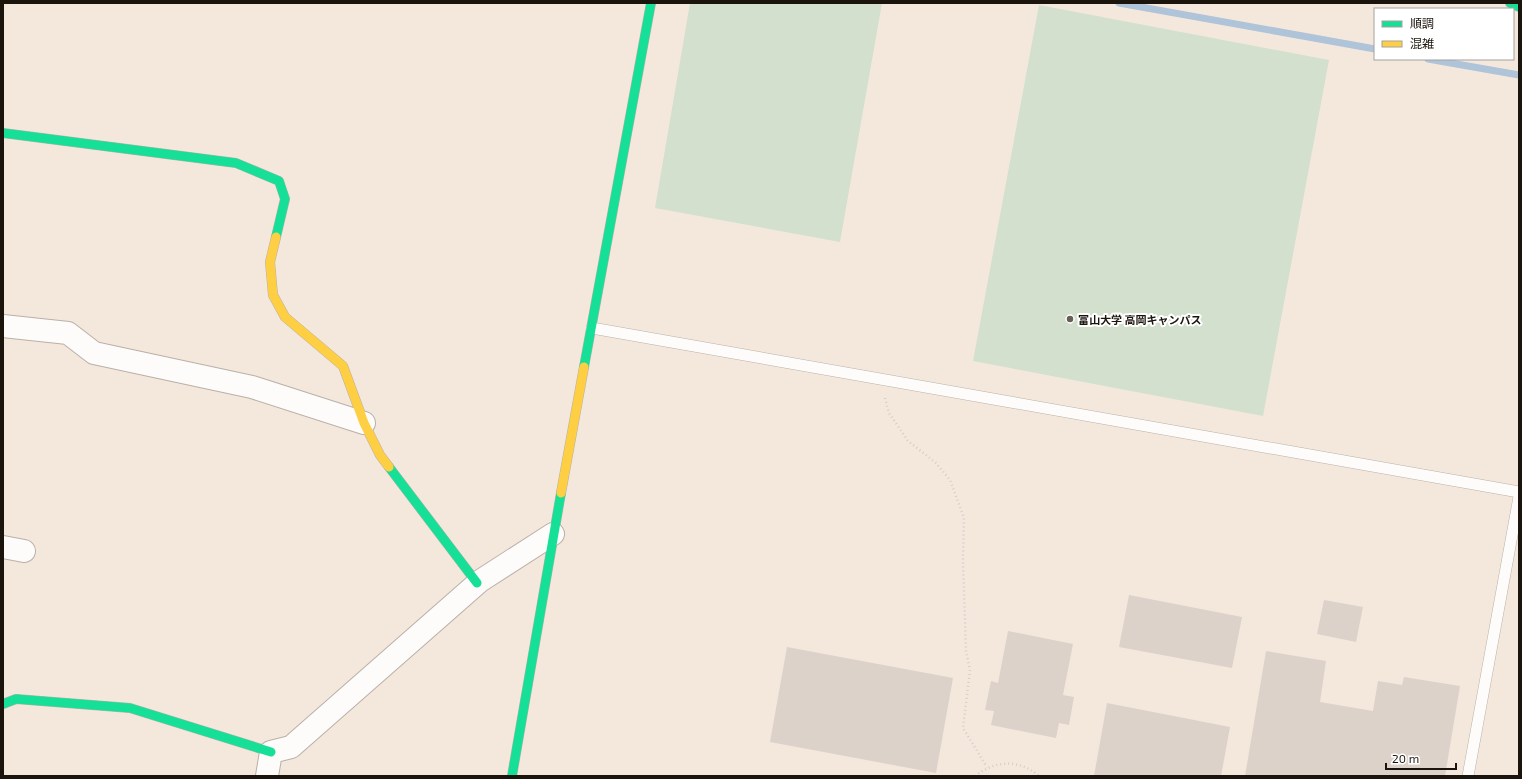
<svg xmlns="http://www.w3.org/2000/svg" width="1522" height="779" font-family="'Exo 2','Noto Sans JP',sans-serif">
  <rect width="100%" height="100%" fill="#f4e8dd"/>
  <g fill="#d4e0ce">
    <path d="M690 3H882L840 242 655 208Z"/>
    <path d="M1039 5 1329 60 1263 416 973 361Z"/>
  </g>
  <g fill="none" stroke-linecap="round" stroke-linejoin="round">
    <g stroke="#afc3d9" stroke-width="7">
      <path d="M1119 3 1375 49"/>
      <path d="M1428 59 1519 75"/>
    </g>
  </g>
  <g fill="#dcd2ca">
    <path d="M1129 595 1242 617 1232 668 1119 647Z"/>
    <path d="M1324 600 1363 607 1356 642 1317 634Z"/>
    <path d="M1008 631 1073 644 1063 695 1074 697 1069 725 1059 723 1056 738 991 725 994 711 985 710 991 681 998 683Z"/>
    <path d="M787 647 953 678 936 773 770 742Z"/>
    <path d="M1266 651 1326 661 1320 702 1373 711 1378 681 1402 685 1404 677 1460 686 1445 776H1245Z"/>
    <path d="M1107 703 1230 727 1221 776H1094Z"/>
  </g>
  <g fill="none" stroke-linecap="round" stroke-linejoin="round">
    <defs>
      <g id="lane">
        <path d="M592 328 1519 492"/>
        <path d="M1468 776 1519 497"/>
      </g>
      <g id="street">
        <path d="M3 326 68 333 94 353 252 387 364 423"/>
        <path d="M3 547 24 551"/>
        <path d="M267 776 271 752 291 747 480 581 553 534"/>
      </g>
      <g id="fast">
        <path d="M1510 3 1519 7"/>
        <path d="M3 133 236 163 279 181 285 199 276 237"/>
        <path d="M584 367 651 3"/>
        <path d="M389 467 477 583"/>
        <path d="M3 704 16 699 130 708 271 752"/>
        <path d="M512 776 561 493"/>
      </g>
      <g id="slow">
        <path d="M276 237 270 262 273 295 285 317 343 366 364 423 380 455 389 467"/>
        <path d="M561 493 584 367"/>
      </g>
    </defs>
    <use href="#lane" stroke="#bab0a8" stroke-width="12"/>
    <use href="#street" stroke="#bab0a8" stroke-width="24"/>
    <use href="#fast" stroke="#bab0a8" stroke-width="10"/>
    <use href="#slow" stroke="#bab0a8" stroke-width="10"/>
    <g stroke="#d1ceca" stroke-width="2.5" stroke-dasharray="1 3" stroke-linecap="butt">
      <path d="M885 398 889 413 908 441 936 463 950 480 964 518 963 560 966 651 970 670 963 728 987 767"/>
      <path d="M975 776C996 760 1019 759 1039 776"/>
    </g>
    <use href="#lane" stroke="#fdfcfa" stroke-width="11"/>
    <use href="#street" stroke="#fdfcfa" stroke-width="22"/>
    <use href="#fast" stroke="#16e098" stroke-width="9"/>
    <use href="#slow" stroke="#ffcf43" stroke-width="9"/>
  </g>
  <circle fill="#675e56" stroke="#fff" stroke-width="1.5" cx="1070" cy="319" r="4"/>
  <g text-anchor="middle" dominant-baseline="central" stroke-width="4" stroke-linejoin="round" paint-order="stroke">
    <g font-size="11" font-weight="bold" fill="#1b140d" stroke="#fff" text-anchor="start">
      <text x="1078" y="319">富山大学 高岡キャンパス</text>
    </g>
  </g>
  <rect width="1522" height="779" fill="none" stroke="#1b140d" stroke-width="8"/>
  <rect x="1374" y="8" width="140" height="52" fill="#ffffff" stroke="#a4a19e"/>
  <rect x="1382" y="21" width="20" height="6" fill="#16e098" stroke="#a4a19e"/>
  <text x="1410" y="28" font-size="12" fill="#1b140d">順調</text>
  <rect x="1382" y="41" width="20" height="6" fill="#ffcf43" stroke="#a4a19e"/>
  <text x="1410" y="48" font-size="12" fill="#1b140d">混雑</text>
  <path d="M1386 763v6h70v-6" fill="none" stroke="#1b140d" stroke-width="2"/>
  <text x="1392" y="763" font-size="12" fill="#1b140d" stroke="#ffffff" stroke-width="3" paint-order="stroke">20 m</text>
</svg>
